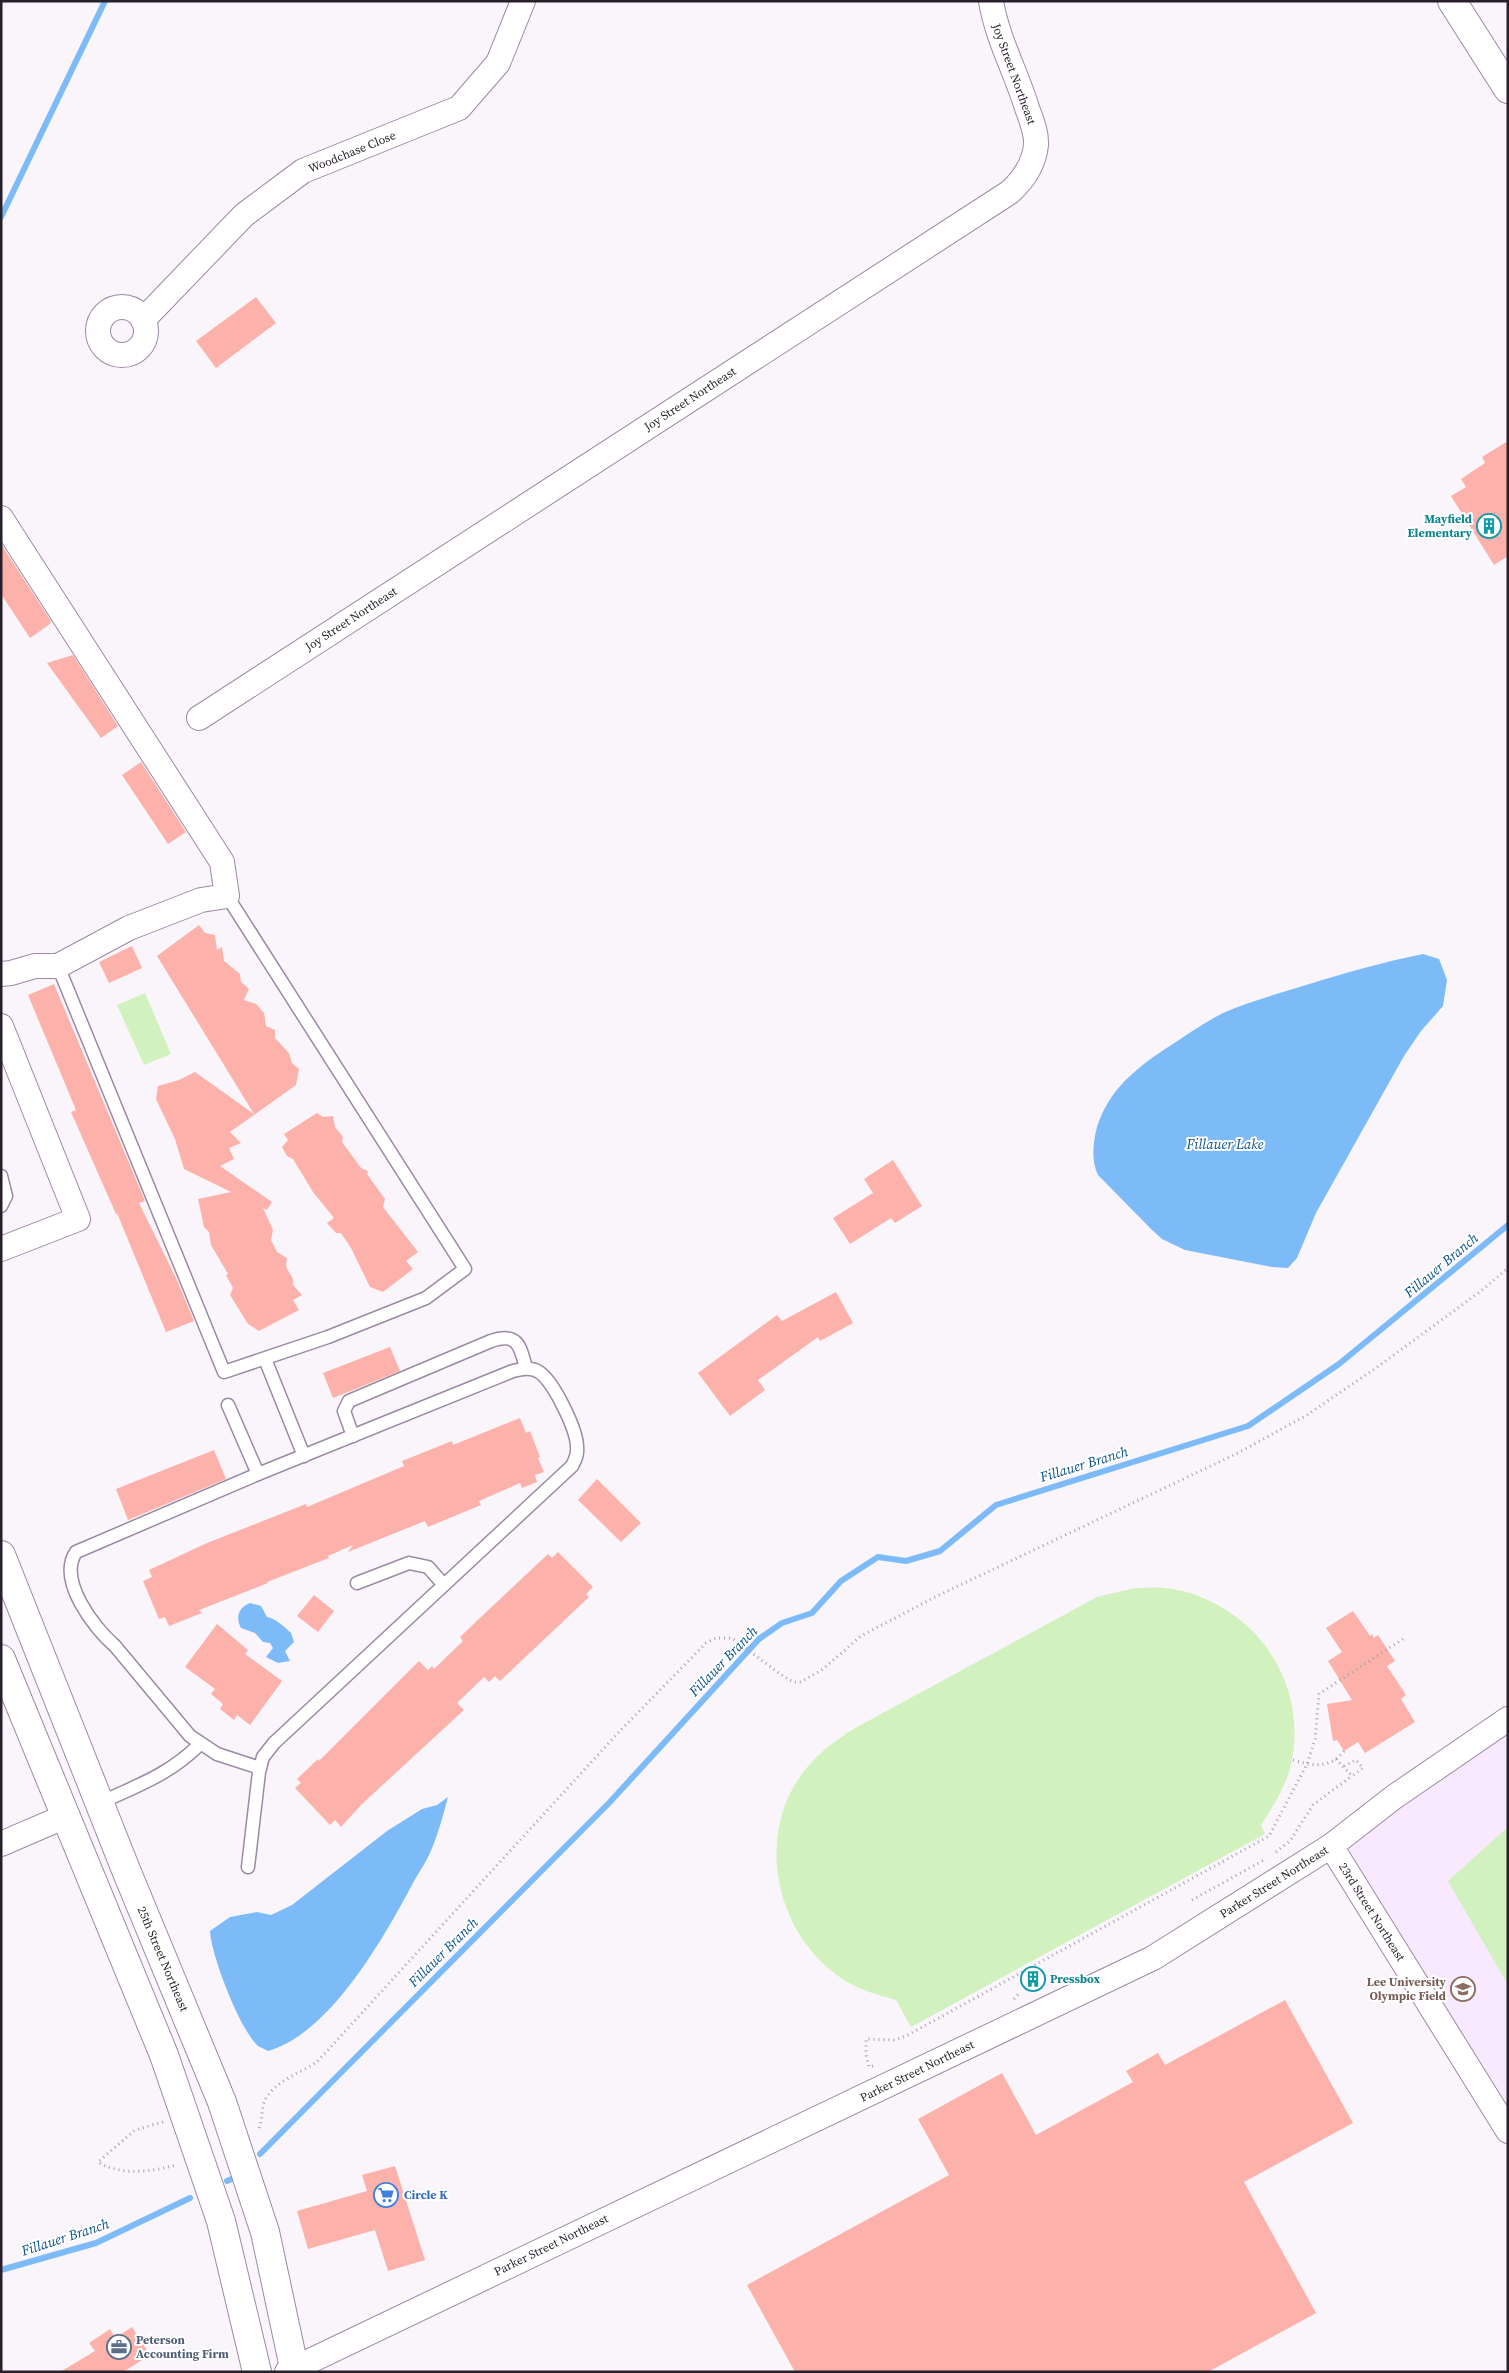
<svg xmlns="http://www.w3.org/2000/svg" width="1509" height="2373" font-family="'Source Serif 4',serif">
  <rect width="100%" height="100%" fill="#f9f5fb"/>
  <path fill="#f8e9fe" d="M1508 1723V2131L1331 1846Z"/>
  <g fill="#d1f2be">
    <path d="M145 993 171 1054 144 1065 117 1005Z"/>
    <path d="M1135 1588C1145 1588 1155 1587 1165 1588 1190 1590 1216 1602 1235 1616 1283 1651 1306 1714 1289 1772 1283 1791 1272 1808 1261 1825L1265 1834 911 2027 896 2000C878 1995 860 1990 844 1980 781 1940 757 1851 794 1786 809 1760 832 1742 857 1727L1097 1597Z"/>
    <path d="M1508 1827V1985L1448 1881Z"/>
  </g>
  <g fill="#7dbbf8">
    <path d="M1423 954 1439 959 1447 980 1443 1006 1421 1031 1404 1056 1316 1213 1297 1258 1288 1268 1272 1267 1185 1250 1162 1239 1152 1230 1098 1175C1091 1161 1093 1142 1097 1127 1109 1090 1134 1070 1165 1049 1184 1037 1203 1023 1223 1013 1250 1001 1278 994 1306 985 1345 973 1383 962 1423 954Z"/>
    <path d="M250 1603 261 1606 267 1617C275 1618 286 1628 291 1633L294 1642 285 1651 290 1661 278 1663 266 1657 273 1648 270 1643 263 1642 255 1633 241 1628C235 1617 239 1607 250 1603Z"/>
    <path d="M448 1797C443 1816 437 1838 429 1855 425 1864 419 1872 414 1881 385 1936 331 2033 268 2051 265 2049 261 2048 258 2046 240 2030 211 1955 210 1931L230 1917 257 1912 271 1915 292 1905 387 1831 422 1809 437 1805Z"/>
  </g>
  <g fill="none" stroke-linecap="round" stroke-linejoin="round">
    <g stroke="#7dbbf8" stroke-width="6">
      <path d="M1 217 105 1"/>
      <path d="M260 2154 609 1803 759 1639 782 1623 812 1613 841 1581 878 1557 906 1561 940 1551 996 1505 1248 1426 1339 1364 1508 1225"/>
      <path d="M227 2181 236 2177"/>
      <path d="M1 2270 96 2243 190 2198"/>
    </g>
  </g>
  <g fill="#fcb2aa">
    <path d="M256 297 276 323 216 368 196 341Z"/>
    <path d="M1508 441V556L1494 565 1451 496 1466 487 1461 479 1485 463 1482 457Z"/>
    <path d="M1 544 51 621 50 624 30 638 1 594Z"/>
    <path d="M73 655 118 726 101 738 47 663Z"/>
    <path d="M141 762 186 832 168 844 122 775Z"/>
    <path d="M199 925 205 933 215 935 217 950 222 947 224 961 240 974 241 982 249 989 244 1000 256 1004 264 1013 266 1026 275 1030V1038L289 1053 292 1063 299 1069 296 1085 230 1132 241 1143 229 1148 234 1159 220 1166 272 1202 267 1210 263 1208 273 1230 271 1240 277 1252 287 1258 286 1267 293 1279V1285L302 1295 293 1300 299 1310 259 1331 248 1324 230 1295 233 1288 226 1275 228 1274 211 1245 209 1232 204 1227 198 1199 231 1192 184 1169 175 1139 156 1099 158 1086 179 1080 195 1072 254 1114 157 956Z"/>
    <path d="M132 946 142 968 109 983 99 962Z"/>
    <path d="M54 984 145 1201 139 1203 176 1278 194 1321 166 1332 117 1213 116 1214 71 1112 76 1110 28 995Z"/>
    <path d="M317 1113 323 1117 333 1116 335 1127 343 1137 342 1142 361 1168 368 1171 367 1174 385 1199 383 1207 418 1252 406 1261 413 1269 383 1292 370 1287 351 1248 341 1233H336L327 1223 334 1218 313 1192 293 1159 287 1156 282 1147 288 1140 284 1134Z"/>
    <path d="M893 1160 922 1206 895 1223 891 1218 850 1244 833 1218 873 1193 864 1179Z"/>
    <path d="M836 1292 853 1323 820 1341 818 1337 758 1380 765 1390 730 1416 698 1373 777 1315 782 1321Z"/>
    <path d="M390 1347 400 1371 333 1398 323 1373Z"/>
    <path d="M520 1418 526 1433 530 1431 540 1457 538 1458 544 1472 535 1475 537 1482 522 1488 520 1483 479 1501 481 1505 428 1527 425 1521 348 1552 353 1545 328 1556 329 1558 267 1582 268 1583 199 1610 202 1613 169 1626 165 1617 159 1619 143 1581 152 1577 149 1570 207 1543 306 1504 307 1507 404 1466 402 1461 452 1441 453 1445Z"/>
    <path d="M214 1450 226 1479 128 1520 116 1489Z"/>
    <path d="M597 1479 641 1523 621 1542 578 1500Z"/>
    <path d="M558 1552 593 1587 586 1594 589 1597 500 1681 495 1676 489 1682 484 1677 457 1703 464 1710 362 1804 341 1827 335 1820 330 1825 295 1788 301 1783 297 1779 318 1759 319 1761 419 1661 428 1670 432 1666 434 1669 463 1641 460 1637 482 1616 548 1554 552 1558Z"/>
    <path d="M314 1595 334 1611 318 1632 297 1616Z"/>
    <path d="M1353 1611 1370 1636 1372 1634 1374 1638 1378 1635 1395 1661 1387 1666 1406 1695 1401 1699 1415 1722 1365 1753 1358 1742 1344 1751 1337 1740 1333 1741 1327 1704 1352 1700 1328 1661 1342 1652 1326 1628Z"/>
    <path d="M217 1624 248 1650 245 1654 282 1681 250 1725 237 1715 234 1720 220 1709 223 1704 211 1694 215 1689 185 1667Z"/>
    <path d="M1285 2000 1353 2123 1244 2182 1316 2313 1208 2372H795L747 2285 949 2175 918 2119 1002 2073 1036 2135 1133 2082 1126 2071 1158 2053 1165 2065Z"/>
    <path d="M395 2166 425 2260 388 2271 375 2230 308 2249 297 2211 367 2191 362 2175Z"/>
    <path d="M132 2327 150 2355 123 2372H60L95 2351 89 2343 110 2329 115 2338Z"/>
  </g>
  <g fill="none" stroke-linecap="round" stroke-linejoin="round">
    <defs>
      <g id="lane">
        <path d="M58 966 224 1372 328 1337 426 1298 465 1269 227 896"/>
        <path d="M1 1176 6 1196 1 1206"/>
        <path d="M265 1359 304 1456"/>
        <path d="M228 1405 258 1474"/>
        <path d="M353 1436 344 1411 349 1401 491 1341C518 1332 520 1346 526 1368"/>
        <path d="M357 1583 409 1563 428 1567 443 1584"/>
        <path d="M100 1803C138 1785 169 1775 200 1744"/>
        <path d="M248 1867 259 1772 263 1757 274 1743 572 1466C575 1460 578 1455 577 1447 577 1430 554 1382 539 1372 531 1367 522 1369 513 1371L258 1474 76 1552C57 1580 94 1628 115 1646L190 1736 217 1754 260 1768"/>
      </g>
      <g id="street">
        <circle cx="122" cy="331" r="24"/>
        <path d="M143 320 244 215 303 171 459 108 498 63 523 1"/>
        <path d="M1 518 222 862 227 896 201 900 129 928 58 966H35L11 973 1 974"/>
        <path d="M199 718 1010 192C1023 180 1034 164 1036 145 1037 133 1031 119 1027 108 1016 72 997 38 991 1"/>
        <path d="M1 1026 78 1219 1 1249"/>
        <path d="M1 1844 66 1816"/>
        <path d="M1331 1846 1508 2131"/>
        <path d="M287 2372 1153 1958 1331 1846 1394 1797 1508 1719"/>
      </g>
      <path id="secondary" d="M1452 1 1508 89"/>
      <g id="highway">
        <path d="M1 1555 126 1870 222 2102 265 2232 295 2372"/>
        <path d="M1 1659 164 2055 221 2221 257 2372"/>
      </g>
    </defs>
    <use href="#lane" stroke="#9c89a4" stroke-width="15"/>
    <use href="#street" stroke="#9c89a4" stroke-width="26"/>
    <use href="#secondary" stroke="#9c89a4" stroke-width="30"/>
    <use href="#highway" stroke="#9c89a4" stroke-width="30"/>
    <g stroke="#a7a2aa" stroke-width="3" stroke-dasharray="1 4" stroke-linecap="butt">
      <path d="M1336 1759 1352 1776 1363 1768 1356 1760 1344 1766"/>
      <path d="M1293 1760C1313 1766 1330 1769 1344 1751"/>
      <path d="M1276 1852 1290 1841 1313 1805 1352 1776"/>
      <path d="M1192 1900 1264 1860"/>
      <path d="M1014 1999 1020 1992"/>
      <path d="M873 2066 869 2067 866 2055V2039L895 2040 908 2035 1269 1836 1307 1764 1315 1739 1319 1694 1406 1637"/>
      <path d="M163 2122 135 2130 98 2162C121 2176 151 2172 176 2165"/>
      <path d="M259 2128C263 2119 261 2109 265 2100 275 2081 300 2073 317 2062L617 1734 706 1643 716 1638H732L783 1676 793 1682H801L823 1669 861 1636 935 1597 1238 1453 1307 1415 1376 1368 1481 1291 1508 1268"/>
    </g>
    <use href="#lane" stroke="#fff" stroke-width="12"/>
    <use href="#street" stroke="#fff" stroke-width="24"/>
    <use href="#secondary" stroke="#fff" stroke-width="28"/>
    <use href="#highway" stroke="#fff" stroke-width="28"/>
  </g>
  <defs>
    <symbol id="building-ring" viewBox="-11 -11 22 22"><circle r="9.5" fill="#fff" stroke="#0f9aa8" stroke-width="1.5"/><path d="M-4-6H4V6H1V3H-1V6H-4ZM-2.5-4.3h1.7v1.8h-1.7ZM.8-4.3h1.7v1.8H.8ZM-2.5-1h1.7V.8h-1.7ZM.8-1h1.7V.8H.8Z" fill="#0f9aa8"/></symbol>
    <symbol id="university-ring" viewBox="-11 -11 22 22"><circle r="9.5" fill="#fff" stroke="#8d6e63" stroke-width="1.5"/><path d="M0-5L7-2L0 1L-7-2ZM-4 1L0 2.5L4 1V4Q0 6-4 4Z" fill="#8d6e63"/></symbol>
    <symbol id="supermarket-ring" viewBox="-11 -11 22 22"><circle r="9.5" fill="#fff" stroke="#3f7fe0" stroke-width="1.5"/><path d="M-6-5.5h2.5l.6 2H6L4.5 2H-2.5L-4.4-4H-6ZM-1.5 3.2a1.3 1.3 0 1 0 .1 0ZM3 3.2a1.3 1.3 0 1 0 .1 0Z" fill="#3f7fe0"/></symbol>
    <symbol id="office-ring" viewBox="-11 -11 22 22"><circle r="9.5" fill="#fff" stroke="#5c6f8a" stroke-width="1.5"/><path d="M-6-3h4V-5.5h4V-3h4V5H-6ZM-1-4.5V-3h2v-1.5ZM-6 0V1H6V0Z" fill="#5c6f8a"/></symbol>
  </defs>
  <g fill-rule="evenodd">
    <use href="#building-ring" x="1475" y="512" width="28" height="28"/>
    <use href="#building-ring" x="1019" y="1965" width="28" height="28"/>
    <use href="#university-ring" x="1449" y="1975" width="28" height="28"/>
    <use href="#supermarket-ring" x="372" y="2181" width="28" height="28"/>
    <use href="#office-ring" x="105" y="2333" width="28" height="28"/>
  </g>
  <g text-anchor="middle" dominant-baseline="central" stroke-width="4" stroke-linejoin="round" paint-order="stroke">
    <g font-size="12" fill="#271f2a" stroke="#fff">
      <text transform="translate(1014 74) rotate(70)">Joy Street Northeast</text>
      <text transform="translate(352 152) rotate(-22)">Woodchase Close</text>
      <text transform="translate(690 399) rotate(-33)">Joy Street Northeast</text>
      <text transform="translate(351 619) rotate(-33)">Joy Street Northeast</text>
      <text transform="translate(1274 1882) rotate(-32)">Parker Street Northeast</text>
      <text transform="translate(1372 1912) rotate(58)">23rd Street Northeast</text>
      <text transform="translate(163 1959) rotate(67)">25th Street Northeast</text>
      <text transform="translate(917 2071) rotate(-26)">Parker Street Northeast</text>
      <text transform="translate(551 2245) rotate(-26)">Parker Street Northeast</text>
    </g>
    <g font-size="12" font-weight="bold" fill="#0d838f" stroke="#fff" text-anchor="end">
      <text x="1472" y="519">Mayfield<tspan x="1472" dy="14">Elementary</tspan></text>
      <text x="1050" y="1979" text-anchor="start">Pressbox</text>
    </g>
    <g font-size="12" font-weight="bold" fill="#785e54" stroke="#fff" text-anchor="end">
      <text x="1446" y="1982">Lee University<tspan x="1446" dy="14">Olympic Field</tspan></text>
    </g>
    <g font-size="12" font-weight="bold" fill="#366cbe" stroke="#fff" text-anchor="start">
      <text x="404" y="2195">Circle K</text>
    </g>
    <g font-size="12" font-weight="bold" fill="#4e5e75" stroke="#fff" text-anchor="start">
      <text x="136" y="2340">Peterson<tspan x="136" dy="14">Accounting Firm</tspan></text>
    </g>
    <g font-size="14" font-style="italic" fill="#0b5289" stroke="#fff">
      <text x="1225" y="1144">Fillauer Lake</text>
      <text transform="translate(1441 1265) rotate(-40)">Fillauer Branch</text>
      <text transform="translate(1084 1464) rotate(-17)">Fillauer Branch</text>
      <text transform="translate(723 1661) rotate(-46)">Fillauer Branch</text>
      <text transform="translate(443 1952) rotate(-45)">Fillauer Branch</text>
      <text transform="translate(65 2237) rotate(-18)">Fillauer Branch</text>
    </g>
  </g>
  <rect width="1509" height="2373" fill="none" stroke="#271f2a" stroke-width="5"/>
</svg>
